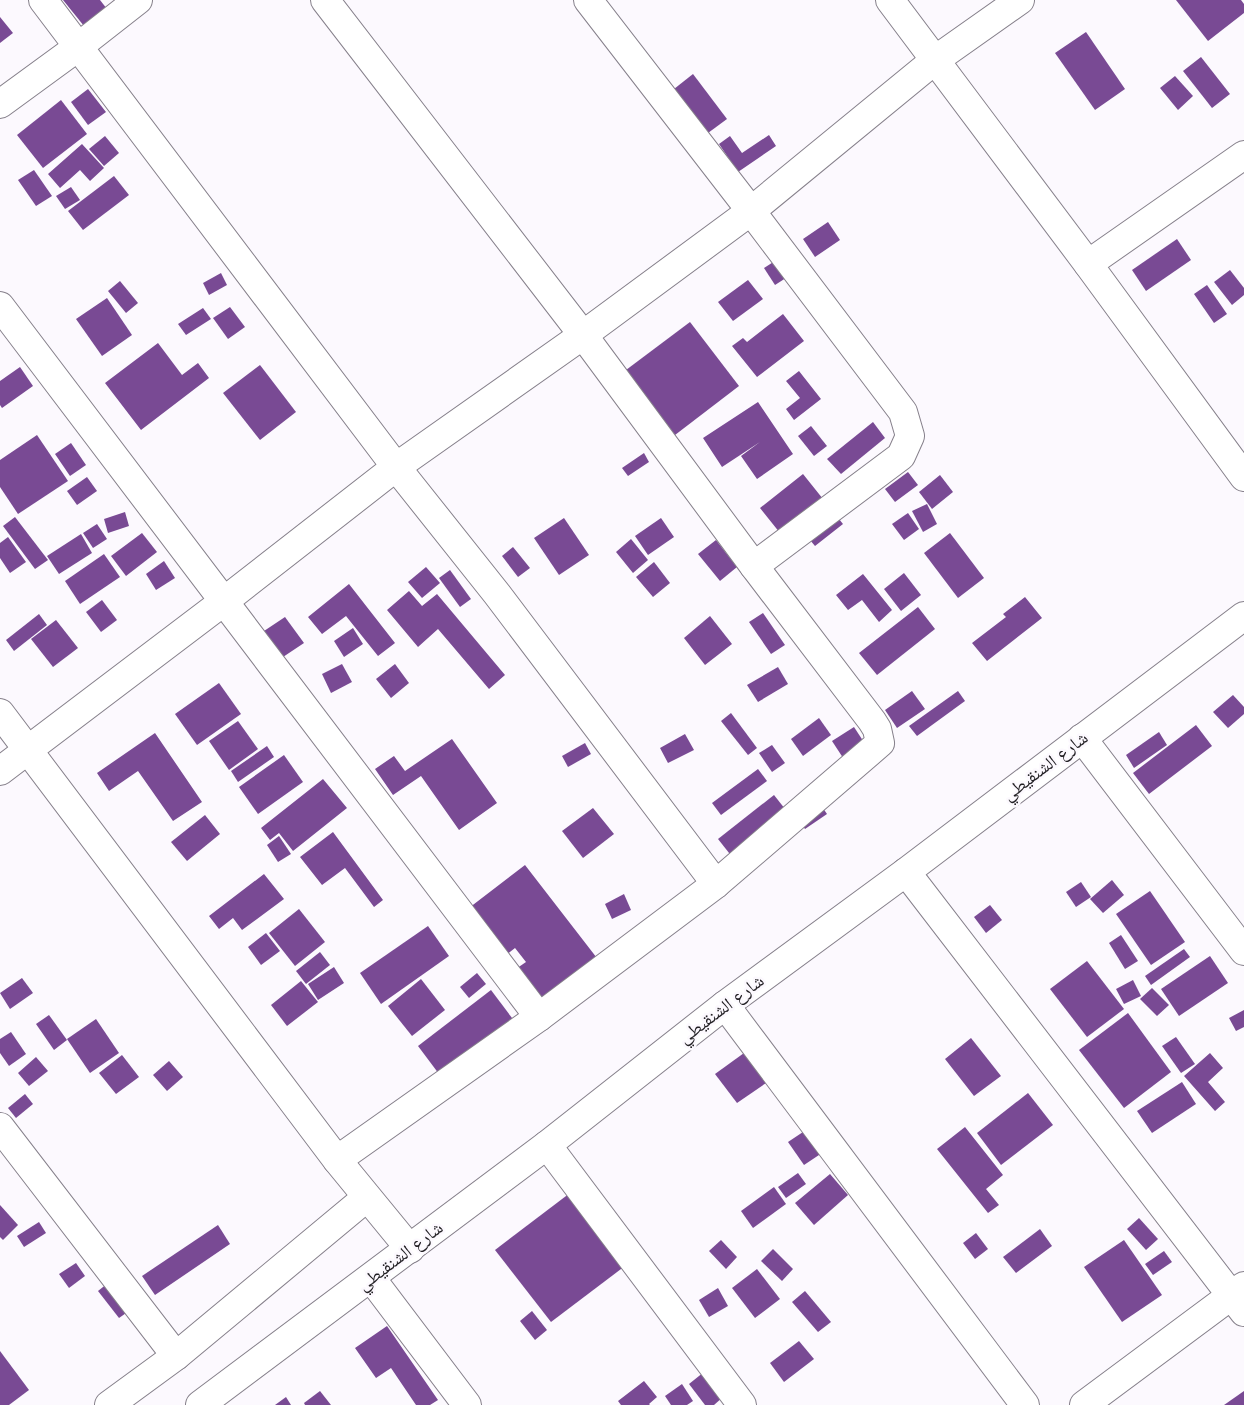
<svg xmlns="http://www.w3.org/2000/svg" width="1244" height="1405" font-family="Arial,'Noto Naskh Arabic',sans-serif">
  <rect width="100%" height="100%" fill="#fcf9fe"/>
  <g fill="#794a94">
    <path d="M63 0H100L107 9 84 26Z"/>
    <path d="M1176 0H1241L1244 4V13L1208 41Z"/>
    <path d="M0 17 13 33 0 43Z"/>
    <path d="M1086 32 1125 89 1095 110 1055 53Z"/>
    <path d="M1201 57 1230 94 1212 108 1183 71Z"/>
    <path d="M693 74 727 119 708 133 674 89Z"/>
    <path d="M1175 76 1193 96 1178 110 1160 88Z"/>
    <path d="M88 89 106 112 88 125 71 102Z"/>
    <path d="M61 100 87 134 43 168 17 135Z"/>
    <path d="M769 135 776 146 738 172 719 144 730 136 742 153Z"/>
    <path d="M105 136 119 153 104 166 89 149Z"/>
    <path d="M82 144 104 168 90 181 80 170 60 188 48 174Z"/>
    <path d="M34 170 52 196 36 206 18 180Z"/>
    <path d="M114 176 129 195 83 230 68 211Z"/>
    <path d="M71 187 80 200 65 209 56 196Z"/>
    <path d="M828 222 840 240 815 257 803 239Z"/>
    <path d="M1177 239 1191 260 1146 291 1132 270Z"/>
    <path d="M778 259 789 276 775 285 764 268Z"/>
    <path d="M1230 270 1244 288V295L1232 305 1214 282Z"/>
    <path d="M221 273 227 285 209 295 203 283Z"/>
    <path d="M748 280 763 299 733 321 718 302Z"/>
    <path d="M120 281 138 303 126 313 108 291Z"/>
    <path d="M1207 285 1227 314 1214 323 1194 294Z"/>
    <path d="M107 298 132 335 102 356 76 319Z"/>
    <path d="M230 307 245 327 228 339 213 318Z"/>
    <path d="M203 308 211 319 186 335 178 324Z"/>
    <path d="M783 314 804 341 757 377 732 346 743 338 747 342Z"/>
    <path d="M690 322 739 386 675 435 626 370Z"/>
    <path d="M158 343 182 375 198 363 209 378 141 430 105 383Z"/>
    <path d="M260 365 296 412 260 440 223 393Z"/>
    <path d="M20 367 33 386 2 408 0 405V381Z"/>
    <path d="M799 371 821 399 794 420 786 409 800 398 786 381Z"/>
    <path d="M758 402 793 454 757 479 741 456 760 442 722 467 703 438Z"/>
    <path d="M873 422 885 438 841 474 827 459Z"/>
    <path d="M811 426 827 446 814 456 798 436Z"/>
    <path d="M37 435 68 481 18 514 0 487V460Z"/>
    <path d="M71 443 86 465 70 476 55 454Z"/>
    <path d="M644 453 649 462 628 476 622 468Z"/>
    <path d="M908 472 918 485 895 502 885 489Z"/>
    <path d="M803 474 843 524 815 546 799 527 784 538 760 508Z"/>
    <path d="M940 475 953 492 932 509 919 492Z"/>
    <path d="M87 477 97 491 77 505 67 491Z"/>
    <path d="M927 504 937 524 923 532 912 511Z"/>
    <path d="M125 512 129 526 108 533 104 519Z"/>
    <path d="M908 513 919 529 904 540 892 524Z"/>
    <path d="M15 517 48 560 35 569 3 526Z"/>
    <path d="M564 518 589 555 559 575 534 538Z"/>
    <path d="M661 518 674 537 648 555 635 536Z"/>
    <path d="M97 524 107 539 93 548 83 533Z"/>
    <path d="M142 533 157 552 126 576 111 556Z"/>
    <path d="M950 533 984 578 958 598 924 553Z"/>
    <path d="M81 534 92 553 59 574 47 556Z"/>
    <path d="M8 537 26 562 10 573 0 558V543Z"/>
    <path d="M631 539 648 560 633 573 616 552Z"/>
    <path d="M716 540 737 567 720 581 698 554Z"/>
    <path d="M513 547 530 568 518 577 502 556Z"/>
    <path d="M104 554 120 577 80 604 65 581Z"/>
    <path d="M164 561 175 578 156 590 146 574Z"/>
    <path d="M654 562 670 583 653 597 636 577Z"/>
    <path d="M426 567 440 583 422 598 408 582Z"/>
    <path d="M450 570 471 599 460 607 439 578Z"/>
    <path d="M904 573 921 595 901 611 884 589Z"/>
    <path d="M863 574 892 610 879 622 862 600 848 610 836 595Z"/>
    <path d="M349 584 395 643 378 656 346 616 322 634 308 617Z"/>
    <path d="M409 591 422 606 437 594 505 675 489 689 438 629 418 647 387 610Z"/>
    <path d="M1025 597 1042 618 987 661 972 643 1006 617 1003 614Z"/>
    <path d="M102 600 117 620 101 632 86 612Z"/>
    <path d="M918 607 935 629 877 675 859 653Z"/>
    <path d="M763 613 785 645 771 654 749 622Z"/>
    <path d="M39 614 47 625 14 651 6 640Z"/>
    <path d="M710 616 732 644 705 665 684 638Z"/>
    <path d="M285 617 304 643 283 657 264 631Z"/>
    <path d="M56 620 78 648 53 667 31 639Z"/>
    <path d="M353 628 363 644 344 657 334 641Z"/>
    <path d="M342 664 352 682 331 693 322 674Z"/>
    <path d="M395 664 409 683 391 698 376 679Z"/>
    <path d="M778 667 788 684 758 702 747 685Z"/>
    <path d="M219 683 241 714 197 745 175 714Z"/>
    <path d="M912 691 925 709 897 728 885 710Z"/>
    <path d="M958 691 965 701 917 736 909 726Z"/>
    <path d="M1233 695 1244 707V714L1228 728 1213 712Z"/>
    <path d="M731 713 757 748 748 755 721 721Z"/>
    <path d="M819 718 831 735 803 756 791 739Z"/>
    <path d="M238 721 258 749 229 770 209 741Z"/>
    <path d="M1196 725 1212 746 1149 794 1133 773Z"/>
    <path d="M854 727 873 756 851 770 832 741Z"/>
    <path d="M1159 732 1167 745 1134 768 1126 755Z"/>
    <path d="M155 733 202 802 173 821 138 771 109 791 97 773Z"/>
    <path d="M685 734 694 750 668 763 660 748Z"/>
    <path d="M452 739 497 803 459 830 421 776 393 795 375 769 394 756 405 771Z"/>
    <path d="M585 743 591 754 568 767 562 756Z"/>
    <path d="M772 745 785 763 772 772 759 753Z"/>
    <path d="M267 746 274 757 238 782 231 771Z"/>
    <path d="M284 755 303 782 258 814 239 787Z"/>
    <path d="M758 769 767 781 721 815 712 803Z"/>
    <path d="M323 779 347 808 293 851 279 833 270 840 261 828Z"/>
    <path d="M774 795 789 814 733 858 718 839Z"/>
    <path d="M816 798 827 814 805 829 794 814Z"/>
    <path d="M593 808 614 834 583 858 562 831Z"/>
    <path d="M205 815 220 834 187 861 171 842Z"/>
    <path d="M333 832 383 900 374 907 345 868 322 885 300 857Z"/>
    <path d="M279 836 291 854 278 862 267 845Z"/>
    <path d="M525 865 600 962 538 1009 510 973 526 962 515 948 501 959 465 911Z"/>
    <path d="M264 874 284 899 242 930 233 918 219 929 209 916Z"/>
    <path d="M1112 880 1124 895 1103 913 1090 899Z"/>
    <path d="M1081 882 1091 897 1076 907 1066 892Z"/>
    <path d="M1150 891 1185 942 1151 965 1116 914Z"/>
    <path d="M624 894 631 910 612 919 605 904Z"/>
    <path d="M990 905 1002 920 986 933 974 917Z"/>
    <path d="M299 909 325 942 295 966 269 933Z"/>
    <path d="M428 926 449 956 381 1004 360 973Z"/>
    <path d="M266 933 280 951 261 965 248 947Z"/>
    <path d="M1121 935 1138 961 1125 969 1109 943Z"/>
    <path d="M1184 949 1190 957 1151 985 1145 976Z"/>
    <path d="M320 952 330 965 306 984 296 971Z"/>
    <path d="M1210 956 1228 983 1179 1016 1161 989Z"/>
    <path d="M1087 961 1124 1009 1087 1037 1050 989Z"/>
    <path d="M334 967 344 983 318 1000 308 984Z"/>
    <path d="M477 973 486 984 469 998 460 987Z"/>
    <path d="M22 978 33 993 10 1009 0 993Z"/>
    <path d="M421 979 445 1010 412 1036 388 1006Z"/>
    <path d="M1133 980 1141 996 1124 1004 1116 989Z"/>
    <path d="M301 981 318 1002 287 1026 271 1005Z"/>
    <path d="M1152 988 1169 1005 1157 1016 1140 999Z"/>
    <path d="M491 990 515 1022 442 1078 418 1046Z"/>
    <path d="M1244 1010V1027L1236 1031 1229 1018Z"/>
    <path d="M1128 1013 1171 1072 1124 1108 1079 1050Z"/>
    <path d="M49 1015 67 1040 54 1050 36 1024Z"/>
    <path d="M96 1019 119 1053 90 1073 67 1039Z"/>
    <path d="M11 1032 26 1054 9 1066 0 1053V1039Z"/>
    <path d="M1176 1037 1195 1064 1181 1073 1162 1046Z"/>
    <path d="M971 1038 1001 1076 974 1096 945 1059Z"/>
    <path d="M744 1053 766 1083 737 1103 715 1074Z"/>
    <path d="M1210 1053 1223 1068 1208 1082 1225 1102 1215 1111 1184 1076Z"/>
    <path d="M122 1055 139 1077 116 1094 99 1073Z"/>
    <path d="M36 1057 48 1071 29 1086 18 1073Z"/>
    <path d="M169 1061 183 1077 167 1091 153 1075Z"/>
    <path d="M1182 1082 1196 1104 1152 1133 1137 1111Z"/>
    <path d="M1028 1093 1053 1125 1001 1165 977 1133Z"/>
    <path d="M25 1094 33 1104 16 1118 8 1108Z"/>
    <path d="M965 1127 1003 1175 986 1189 999 1205 988 1213 937 1149Z"/>
    <path d="M806 1130 822 1153 804 1165 788 1142Z"/>
    <path d="M798 1173 806 1184 786 1198 778 1187Z"/>
    <path d="M830 1174 848 1195 814 1225 795 1203Z"/>
    <path d="M774 1187 786 1204 753 1228 741 1211Z"/>
    <path d="M570 1193 625 1266 551 1322 495 1250Z"/>
    <path d="M0 1205 18 1225 3 1240 0 1237Z"/>
    <path d="M1139 1218 1158 1239 1146 1250 1127 1229Z"/>
    <path d="M39 1222 46 1233 24 1247 17 1236Z"/>
    <path d="M218 1225 230 1244 155 1295 142 1276Z"/>
    <path d="M1040 1229 1052 1246 1016 1273 1003 1257Z"/>
    <path d="M976 1233 988 1249 975 1259 963 1243Z"/>
    <path d="M721 1240 737 1257 726 1269 709 1251Z"/>
    <path d="M1124 1240 1162 1295 1122 1322 1084 1267Z"/>
    <path d="M773 1249 793 1269 782 1281 761 1261Z"/>
    <path d="M1164 1251 1172 1262 1153 1275 1145 1264Z"/>
    <path d="M76 1263 85 1276 69 1288 59 1274Z"/>
    <path d="M757 1269 780 1299 755 1318 732 1288Z"/>
    <path d="M108 1283 129 1311 119 1318 98 1291Z"/>
    <path d="M718 1288 728 1306 709 1317 699 1300Z"/>
    <path d="M805 1291 831 1322 818 1332 792 1302Z"/>
    <path d="M532 1311 547 1330 535 1340 520 1321Z"/>
    <path d="M387 1326 438 1400 430 1405H416L391 1368 376 1378 355 1348Z"/>
    <path d="M799 1341 814 1359 784 1382 770 1363Z"/>
    <path d="M0 1351 29 1390 9 1405H0Z"/>
    <path d="M704 1372 723 1397 714 1405H705L689 1384Z"/>
    <path d="M644 1381 657 1397 649 1404 650 1405H621L618 1401Z"/>
    <path d="M682 1384 693 1401 687 1405H671L665 1396Z"/>
    <path d="M320 1391 331 1405H305L304 1403Z"/>
    <path d="M1244 1391V1405H1224Z"/>
    <path d="M286 1397 291 1405H275Z"/>
  </g>
  <g fill="none" stroke-linecap="round" stroke-linejoin="round">
    <defs>
      <g id="minor">
        <path d="M43 0 396 467 497 594 716 884"/>
        <path d="M325 0 583 335 754 566 872 721 877 729 880 743 716 884 539 1017 337 1160"/>
        <path d="M588 0 751 211 903 412 910 436 901 456 754 566"/>
        <path d="M890 0 1088 264 1244 477"/>
        <path d="M0 104 78 47 138 0"/>
        <path d="M1088 264 1244 155"/>
        <path d="M0 306 539 1017"/>
        <path d="M0 713 337 1160 410 1249"/>
        <path d="M1082 738 1244 951"/>
        <path d="M0 771 223 602 396 467 583 335 751 211 935 60 1020 0"/>
        <path d="M906 872 1244 1312"/>
        <path d="M725 1005 1025 1405"/>
        <path d="M0 1127 176 1356"/>
        <path d="M547 1145 742 1405"/>
        <path d="M371 1278 467 1405"/>
        <path d="M109 1405 176 1356 366 1198"/>
        <path d="M1084 1405 1244 1286"/>
      </g>
      <path id="tertiary" d="M200 1405 547 1145 725 1005 906 872 1244 616"/>
    </defs>
    <use href="#minor" stroke="#86808b" stroke-width="30"/>
    <use href="#tertiary" stroke="#86808b" stroke-width="30"/>
    <use href="#minor" stroke="#fff" stroke-width="28"/>
    <use href="#tertiary" stroke="#fff" stroke-width="28"/>
  </g>
  <g text-anchor="middle" dominant-baseline="central" stroke-width="5" stroke-linejoin="round" paint-order="stroke">
    <g font-size="18" fill="#232125" stroke="#fcf9fe">
      <text transform="translate(1045 766) rotate(-37)">شارع الشنقيطي</text>
      <text transform="translate(721 1009) rotate(-37)">شارع الشنقيطي</text>
      <text transform="translate(400 1256) rotate(-37)">شارع الشنقيطي</text>
    </g>
  </g>
</svg>
